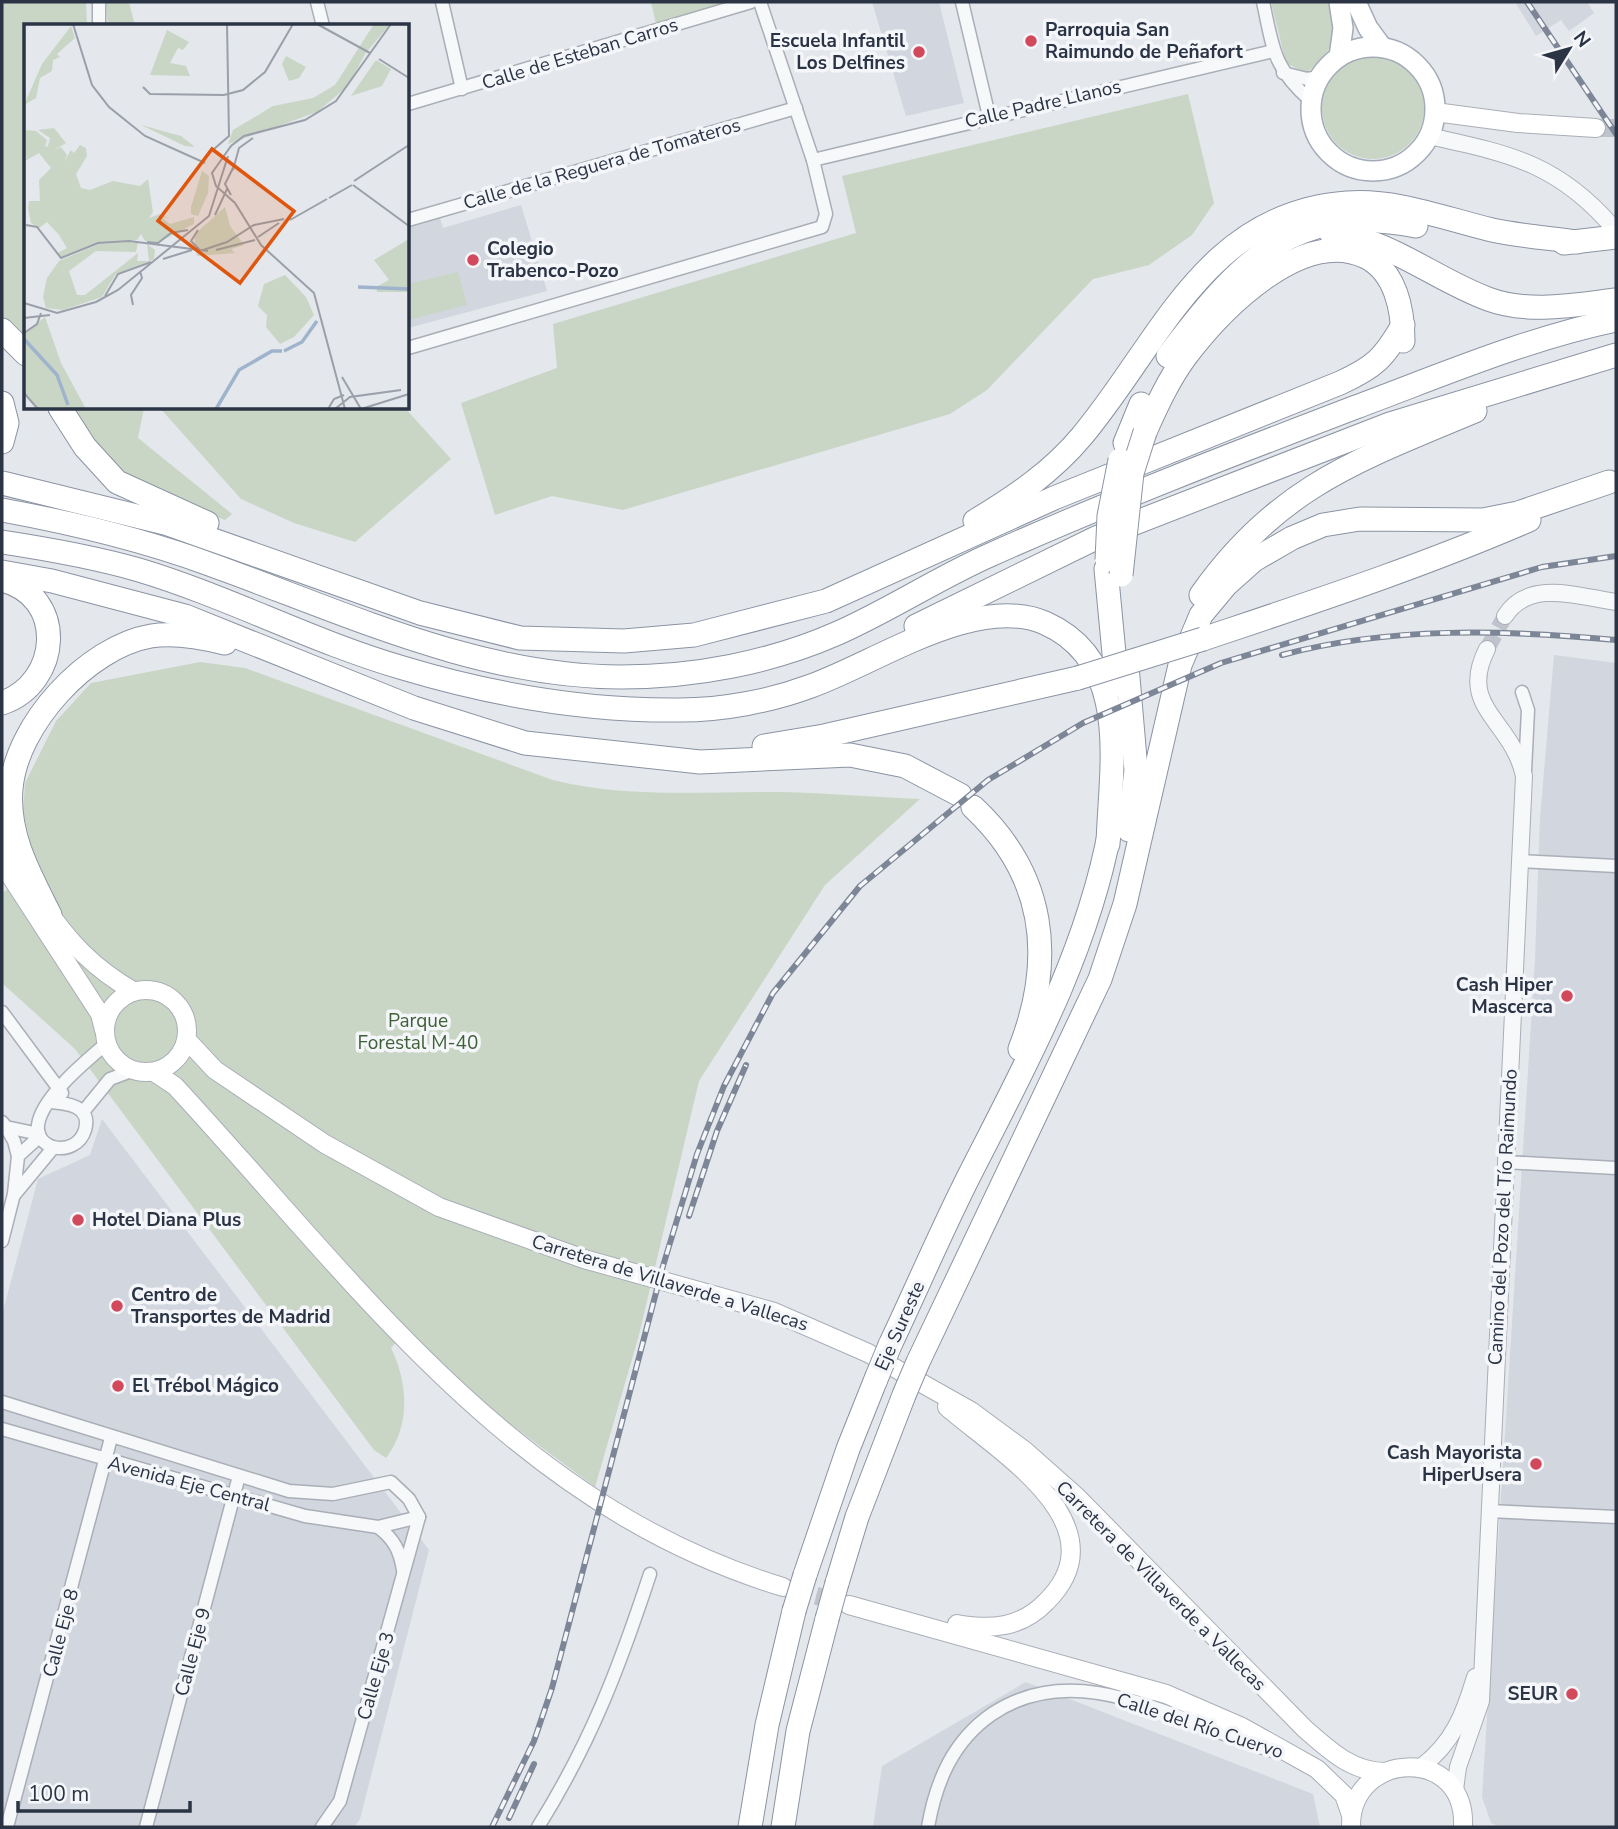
<svg xmlns="http://www.w3.org/2000/svg" width="1618" height="1829" font-family="'Nunito Sans',sans-serif">
  <rect width="100%" height="100%" fill="#e4e7ec"/>
  <g fill="#d2d6de">
    <path d="M872 2H939L964 103 906 116Z"/>
    <path d="M1515 2H1587L1594 13 1569 31 1561 20 1536 36Z"/>
    <path d="M521 205 547 291 408 328V228L440 218 443 228Z"/>
    <path d="M1554 655 1616 663V1827H1501L1491 1823 1482 1797 1535 960 1540 818Z"/>
    <path d="M102 1119 429 1550 360 1819 354 1827H2V1315L38 1179 90 1155Z"/>
    <path d="M1026 1682 1313 1794 1320 1827H873L882 1766Z"/>
  </g>
  <g fill="#c9d6c5">
    <path d="M2 2H86L87 26H26V340L2 318Z"/>
    <path d="M106 2H129L135 26H108Z"/>
    <path d="M651 2H732L656 24Z"/>
    <path d="M1271 2H1332C1341 35 1333 52 1306 73L1286 63Z"/>
    <circle cx="1373" cy="108" r="51"/>
    <path d="M1188 94 1214 203 1192 235 1149 265 1093 279 987 390 950 414 623 510 552 496 495 515 461 403 557 368 553 324 856 233 842 176Z"/>
    <path d="M458 272 467 305 408 320V284Z"/>
    <path d="M71 408H144L138 438 232 514 225 520C188 505 141 493 113 465 96 449 84 428 71 408Z"/>
    <path d="M160 408H405L451 459 355 542 294 523 241 499Z"/>
    <path d="M200 662 245 668 553 780C630 799 703 791 781 792 828 793 874 797 920 799L825 885 699 1081 639 1335 595 1487 498 1415 407 1330 391 1348C408 1383 411 1425 386 1458L374 1450 75 1049 2 983V893L37 870 23 812 25 783 56 721 91 683Z"/>
  </g>
  <g fill="none" stroke-linecap="round" stroke-linejoin="round">
    <path stroke="#bfc3cb" stroke-width="16" stroke-dasharray="16 8" stroke-linecap="butt" d="M1487 649 1505 616"/>
    <g stroke="#bfc3cb" stroke-width="18" stroke-dasharray="18 9" stroke-linecap="butt">
      <path d="M1596 128H1616"/>
      <path d="M790 1589 844 1603"/>
    </g>
    <defs>
      <g id="minor">
        <path d="M99 2V26"/>
        <path d="M317 2 323 26"/>
        <path d="M442 2 462 89"/>
        <path d="M962 2 989 116"/>
        <path d="M1263 2C1273 48 1273 68 1311 101"/>
        <path d="M1283 73 1307 79 1319 77"/>
        <path d="M408 104 751 2"/>
        <path d="M813 160 1273 51"/>
        <path d="M408 220 796 108"/>
        <path d="M408 348 822 227 826 214 813 160 760 2"/>
        <path d="M1522 692 1528 710 1525 771"/>
        <path d="M1520 861 1616 866"/>
        <path d="M2 1012 62 1093"/>
        <path d="M50 1102C67 1103 92 1106 85 1130 76 1159 30 1151 39 1120 47 1093 86 1061 107 1043"/>
        <path d="M83 1112 110 1079 134 1070"/>
        <path d="M2 1122 6 1127 39 1134"/>
        <path d="M6 1127 14 1141 18 1156"/>
        <path d="M1505 1162 1616 1168"/>
        <path d="M15 1194 53 1148"/>
        <path d="M2 1241 14 1194 18 1156 39 1137"/>
        <path d="M2 1402 289 1491 333 1494 391 1482 409 1499 419 1517 340 1801 322 1827"/>
        <path d="M2 1429 305 1516 378 1527 419 1517"/>
        <path d="M1489 1511 1616 1517"/>
        <path d="M378 1527C394 1539 400 1551 403 1570"/>
        <path d="M7 1827 111 1438"/>
        <path d="M146 1827 239 1476"/>
        <path d="M538 1827C591 1742 619 1668 650 1574"/>
        <path d="M928 1827C936 1781 953 1741 992 1714 1081 1654 1184 1726 1273 1751"/>
      </g>
      <g id="tertiary">
        <path d="M1429 136C1511 154 1560 164 1616 231"/>
        <path d="M1505 616C1529 578 1580 597 1616 602"/>
        <path d="M1421 1767C1453 1743 1464 1714 1475 1677"/>
        <path d="M1455 1790 1458 1767 1481 1701 1524 776C1512 720 1457 708 1487 649"/>
      </g>
      <g id="secondary">
        <path d="M1435 112 1518 123 1596 128"/>
        <path d="M2 842 22 873"/>
        <path d="M2 863 100 1014 104 1030"/>
        <path d="M44 905C68 942 95 969 133 991"/>
        <circle cx="146" cy="1031" r="41"/>
        <path d="M187 1040 215 1070 325 1144 439 1207 584 1259 774 1312 868 1353 971 1411 1024 1450 1077 1497 1305 1729C1328 1749 1351 1772 1385 1772"/>
        <path d="M154 1072 175 1086C358 1284 513 1505 783 1587"/>
        <path d="M947 1407C997 1451 1124 1525 1046 1602 1021 1628 991 1630 957 1624"/>
        <path d="M849 1605 1166 1694 1242 1727 1317 1769 1344 1795 1351 1815"/>
        <path d="M1351 1827C1350 1750 1467 1745 1463 1827"/>
      </g>
      <g id="primary">
        <path d="M1356 2 1368 28 1382 47"/>
        <circle cx="1373" cy="109" r="62"/>
        <path d="M1339 57 1343 28 1339 2"/>
      </g>
      <g id="motorway">
        <path d="M1331 233C1389 239 1434 279 1488 299 1528 314 1575 305 1616 300"/>
        <path d="M1564 243 1616 237"/>
        <path d="M2 330 26 354"/>
        <path d="M1168 356C1238 264 1291 202 1416 226"/>
        <path d="M2 403 7 423 2 442"/>
        <path d="M60 408 85 447 117 482 207 523"/>
        <path d="M1145 432C1157 405 1169 379 1186 356 1221 310 1302 226 1366 257 1396 272 1403 310 1403 341"/>
        <path d="M1125 443 1141 404"/>
        <path d="M2 483 165 523 420 613 520 638 624 641 694 635 826 601 1054 498 1340 383C1375 367 1384 358 1403 325"/>
        <path d="M2 510C73 523 141 539 209 564 341 611 477 677 621 677 694 677 770 663 838 633 890 610 938 578 990 555 1111 501 1233 454 1356 407 1442 375 1526 339 1616 320"/>
        <path d="M975 521C1015 497 1052 472 1082 436 1160 343 1205 213 1347 203 1395 199 1446 219 1492 230 1520 236 1549 238 1577 242"/>
        <path d="M2 542C48 549 94 557 139 570 229 597 313 642 403 668 493 695 586 711 680 710 723 710 771 701 811 686 876 663 976 593 1045 623 1133 662 1110 768 1108 844"/>
        <path d="M1106 569 1117 685"/>
        <path d="M2 572 52 581 185 616 414 708 525 743 700 762 850 755 905 766 960 795"/>
        <path d="M2 580C67 596 61 683 2 703"/>
        <path d="M1201 595C1277 487 1358 460 1475 411"/>
        <path d="M916 626 1096 538 1390 424 1616 355"/>
        <path d="M1203 639C1313 602 1423 566 1529 520"/>
        <path d="M1127 666 1136 770 1129 830"/>
        <path d="M764 746 824 736 1078 678"/>
        <path d="M973 807C1046 875 1055 959 1020 1049"/>
        <path d="M50 915C30 875 7 835 11 789 16 725 87 647 151 636 175 632 201 637 225 643"/>
        <path d="M890 1345C917 1288 942 1229 971 1172 1027 1062 1087 953 1110 830"/>
        <path d="M918 1362 1100 979 1125 904 1180 665 1201 615 1226 585 1254 560 1292 538 1323 525 1360 519 1483 520 1518 513 1609 482"/>
        <path d="M805 1575 848 1449 876 1379"/>
        <path d="M837 1583 857 1517 904 1395"/>
        <path d="M750 1827 767 1725 794 1611"/>
        <path d="M783 1827 798 1731 827 1619"/>
      </g>
    </defs>
    <use href="#minor" stroke="#a9aeb7" stroke-width="15"/>
    <use href="#tertiary" stroke="#a9aeb7" stroke-width="18"/>
    <use href="#secondary" stroke="#a9aeb7" stroke-width="20"/>
    <use href="#primary" stroke="#a3abb8" stroke-width="22"/>
    <use href="#motorway" stroke="#8b94a3" stroke-width="25"/>
    <use href="#minor" stroke="#f7f8fa" stroke-width="12"/>
    <use href="#tertiary" stroke="#f7f8fa" stroke-width="16"/>
    <use href="#secondary" stroke="#fff" stroke-width="18"/>
    <use href="#primary" stroke="#fff" stroke-width="19"/>
    <use href="#motorway" stroke="#fff" stroke-width="23"/>
    <defs>
      <g id="rail">
        <path d="M1527 2 1616 134"/>
        <path d="M1282 655C1390 626 1506 630 1616 640"/>
        <path d="M689 1216 717 1131 746 1065"/>
        <path d="M509 1818 534 1764"/>
        <path d="M492 1827 534 1741 552 1688 663 1266 697 1154 724 1086 773 993 860 886 988 780 1083 723 1221 663 1542 567 1616 556"/>
      </g>
    </defs>
    <use href="#rail" stroke="#7d8696" stroke-width="6"/>
    <use href="#rail" stroke="#f4f6f9" stroke-width="3.5" stroke-dasharray="10" stroke-linecap="butt"/>
    <defs>
      <g id="motorway-bridge">
        <path d="M1107 560 1109 516 1120 460"/>
        <path d="M1121 575 1132 473 1145 432"/>
        <path d="M1078 678 1203 639"/>
        <path d="M876 1379 890 1345"/>
        <path d="M904 1395 918 1362"/>
        <path d="M794 1611 805 1575"/>
        <path d="M827 1619 837 1583"/>
      </g>
    </defs>
    <use href="#motorway-bridge" stroke="#8b94a3" stroke-width="25" stroke-linecap="butt"/>
    <use href="#motorway-bridge" stroke="#fff" stroke-width="23"/>
  </g>
  <g fill="#d1495b" stroke="#f4f6f9" stroke-width="2.5">
    <circle cx="1031" cy="41" r="7"/>
    <circle cx="919" cy="52" r="7"/>
    <circle cx="473" cy="260" r="7"/>
    <circle cx="1567" cy="996" r="7"/>
    <circle cx="78" cy="1220" r="7"/>
    <circle cx="117" cy="1306" r="7"/>
    <circle cx="118" cy="1386" r="7"/>
    <circle cx="1536" cy="1464" r="7"/>
    <circle cx="1572" cy="1694" r="7"/>
  </g>
  <g text-anchor="middle" dominant-baseline="central" stroke-width="7" stroke-linejoin="round" paint-order="stroke">
    <g font-size="19" font-weight="bold" fill="#2b3445" stroke="#f4f6f9" text-anchor="start">
      <text x="1045" y="30">Parroquia San<tspan x="1045" dy="22">Raimundo de Peñafort</tspan></text>
      <text x="905" y="41" text-anchor="end">Escuela Infantil<tspan x="905" dy="22">Los Delfines</tspan></text>
      <text x="487" y="249">Colegio<tspan x="487" dy="22">Trabenco-Pozo</tspan></text>
      <text x="1553" y="985" text-anchor="end">Cash Hiper<tspan x="1553" dy="22">Mascerca</tspan></text>
      <text x="92" y="1220">Hotel Diana Plus</text>
      <text x="131" y="1295">Centro de<tspan x="131" dy="22">Transportes de Madrid</tspan></text>
      <text x="132" y="1386">El Trébol Mágico</text>
      <text x="1522" y="1453" text-anchor="end">Cash Mayorista<tspan x="1522" dy="22">HiperUsera</tspan></text>
      <text x="1558" y="1694" text-anchor="end">SEUR</text>
    </g>
    <g font-size="19" fill="#2b3445" stroke="#f4f6f9">
      <text transform="translate(580 54) rotate(-17)">Calle de Esteban Carros</text>
      <text transform="translate(1043 104) rotate(-13)">Calle Padre Llanos</text>
      <text transform="translate(602 164) rotate(-16)">Calle de la Reguera de Tomateros</text>
      <text transform="translate(1503 1217) rotate(-87)">Camino del Pozo del Tío Raimundo</text>
      <text transform="translate(670 1283) rotate(17)">Carretera de Villaverde a Vallecas</text>
      <text transform="translate(900 1326) rotate(-66)">Eje Sureste</text>
      <text transform="translate(189 1484) rotate(15)">Avenida Eje Central</text>
      <text transform="translate(1161 1586) rotate(45)">Carretera de Villaverde a Vallecas</text>
      <text transform="translate(61 1633) rotate(-75)">Calle Eje 8</text>
      <text transform="translate(193 1652) rotate(-75)">Calle Eje 9</text>
      <text transform="translate(376 1676) rotate(-74)">Calle Eje 3</text>
      <text transform="translate(1200 1726) rotate(18)">Calle del Río Cuervo</text>
    </g>
    <g font-size="19" fill="#3f6138" stroke="#f4f6f9">
      <text x="418" y="1021">Parque<tspan x="418" dy="22">Forestal M-40</tspan></text>
    </g>
  </g>
  <g transform="translate(24 24)">
    <rect width="385" height="385" fill="#e4e7ec"/>
    <path d="M350 0H366L341 30 324 62 293 88 204 120 209 106 249 82 289 74 311 61ZM47 2 51 14 33 30 36 33 29 36 28 47 16 54 12 74 0 81 18 40ZM143 6 165 18 159 26 154 24 146 39 162 42 166 52 126 51ZM262 32 282 43 275 54 265 57 258 40ZM352 36 367 45 358 62 327 72ZM117 101 157 112 171 123 161 122ZM30 104 42 119 30 126 37 123 43 131 40 138 47 126 50 129 56 121 62 124 63 132 52 150 57 164 66 166 89 157 116 162 124 155 129 188 125 194 136 190 146 195 136 192 146 200 170 193V200L135 218 121 217 117 210 113 216 74 219 37 234 34 229 43 224 35 211 23 198 15 204 7 199 4 184 5 177H16L15 156 27 144 15 129 1 137 3 130 24 122 26 114 14 106ZM0 106 12 107 23 116 21 123 0 133ZM178 147 185 152 184 169 174 192 167 190V183ZM201 183 206 202 220 221 207 225 211 229 173 232 170 211ZM385 215V268H353L352 263 365 256 350 236ZM104 218 114 219 112 228 72 227 45 247 53 271H61L114 229 113 237H125L123 220 131 226 130 235 91 251 78 273 39 286 22 284 19 273 23 254 35 237 75 220ZM261 251 282 273 290 291 270 313 256 320 242 303 243 291 234 282 240 260ZM21 293 37 339 62 385H15L0 368V310Z" fill="#c9d6c5"/>
    <path fill="none" stroke="#9fb4cc" stroke-width="3.5" d="M334 263 385 265M0 315 33 351 44 381M260 327 278 318 293 297M192 385 215 346 248 327H258"/>
    <path fill="none" stroke="#9a9fa9" stroke-width="2" d="M49 0 68 61 85 83 121 112 181 139M293 0 346 29M355 35 385 54M119 63 126 70 200 71 219 66 241 48 269 0M190 125 205 112 203 0M209 146 215 124 229 114M330 157 385 121M329 161 385 202M207 171 201 160 210 142M305 174 328 161M191 191 203 165M266 196 303 175M2 201 13 203 37 234 74 219 105 217 184 227M174 206 167 217 176 226M234 213 255 199M123 218 134 219 147 209 164 206M179 226 203 218 230 201 260 195M192 226 231 216M139 235 168 226M81 272 94 250 127 238M0 279 33 289 72 278 94 266 185 192 204 132M109 281 107 271 118 254 116 247M0 294 26 291M0 309 13 300 17 289M318 353 337 385 385 370M0 369 14 385M304 385 310 375 320 371M311 385 326 373 377 366M321 385 290 269 237 221 211 179 192 162 188 149 207 122 220 112 281 96 312 77 367 0"/>
    <path fill="#df570f" fill-opacity="0.15" stroke="#df570f" stroke-width="3.5" d="M188 125 270 187 216 259 134 197Z"/>
    <rect width="385" height="385" fill="none" stroke="#2b3445" stroke-width="3.5"/>
  </g>
  <rect width="1618" height="1829" fill="none" stroke="#2b3445" stroke-width="7"/>
  <g transform="translate(1569 49) rotate(53)" stroke="#f4f6f9" stroke-width="5" paint-order="stroke">
  <path d="M0-5L12 26L0 18L-12 26Z" fill="#2b3445"/>
  <text y="-10" font-size="19" font-weight="bold" text-anchor="middle" fill="#2b3445">N</text>
  </g>
  <path d="M18 1801v10h172v-10" fill="none" stroke="#2b3445" stroke-width="3.5"/>
  <text x="28" y="1801" font-size="21" fill="#2b3445" stroke="#f4f6f9" stroke-width="5" paint-order="stroke">100 m</text>
</svg>
